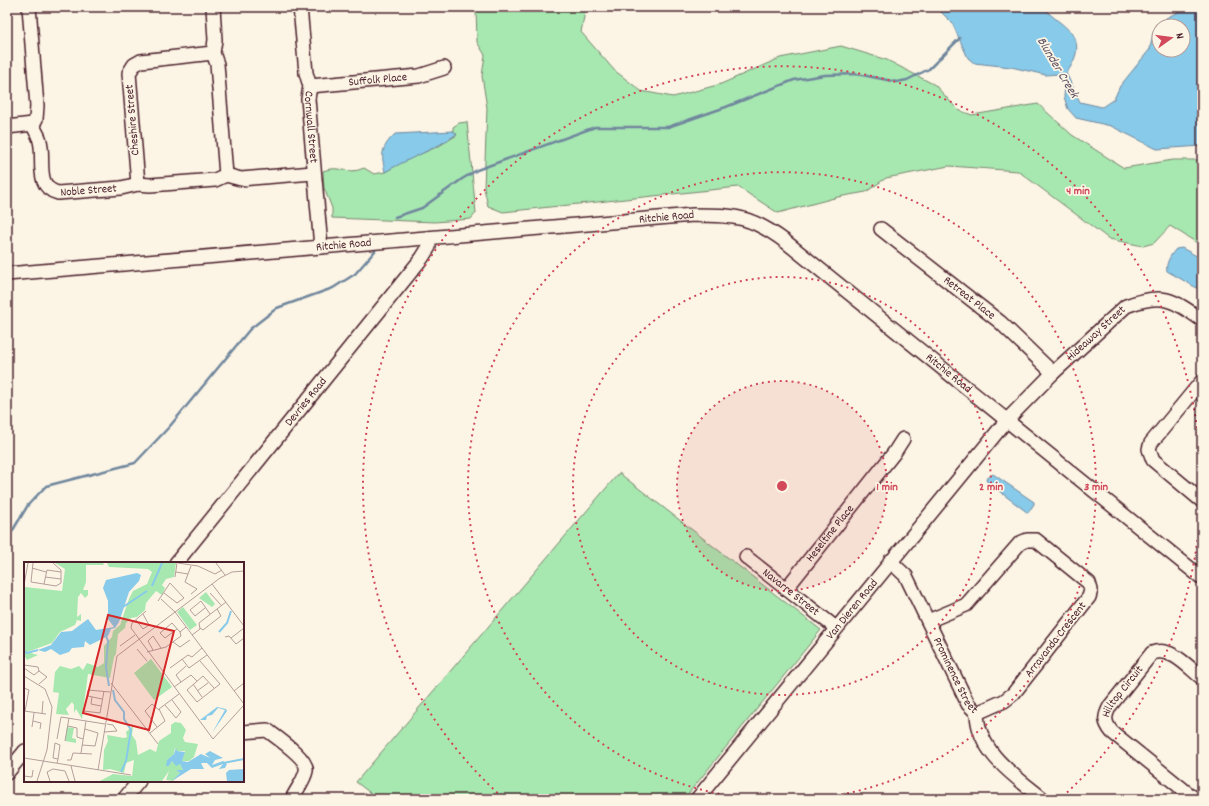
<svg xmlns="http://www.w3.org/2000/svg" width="1209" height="806" font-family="Dekko,sans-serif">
  <rect width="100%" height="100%" fill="#fcf5e5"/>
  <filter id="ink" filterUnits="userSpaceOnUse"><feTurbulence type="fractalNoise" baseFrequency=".025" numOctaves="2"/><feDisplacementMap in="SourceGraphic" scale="8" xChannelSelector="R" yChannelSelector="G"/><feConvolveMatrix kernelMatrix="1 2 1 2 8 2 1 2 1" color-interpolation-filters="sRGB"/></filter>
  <g filter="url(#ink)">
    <g fill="#a7e8b0" stroke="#78846e">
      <path d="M476 7H586L581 32 614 70 641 91 673 97 721 84 780 58 841 46 887 60 935 85 958 110 972 115 1038 104 1072 135 1124 168 1173 160H1202V246L1170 226 1154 243 1143 246 1109 239 1018 171 949 166 886 178 866 192 838 197 778 213 738 187 503 212 488 206 484 188 487 108 482 76 485 55 477 42Z"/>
      <path d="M467 122 476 213 471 219 435 222 332 218V208L324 188 323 171C340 164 347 176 364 168L374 174 385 172 402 162 439 146 457 135 453 131V127L459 123Z"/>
      <path d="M619 473 821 630 684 799H378L356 782Z"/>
    </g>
    <g fill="#88cae9" stroke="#6f869d" fill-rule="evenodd">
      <path d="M936 7H1043C1056 23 1084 32 1075 57 1073 63 1070 69 1066 73L1080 102 1102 107 1114 99 1120 86 1150 49 1153 33 1166 18 1184 9 1202 7V146L1157 149 1111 126 1076 118 1068 109 1064 97 1065 85 1058 74 1046 75 1011 67 974 63 968 58 952 23ZM1159 26H1183V50H1159Z"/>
      <path d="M453 131 457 134C434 150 409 158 385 172 381 153 381 148 395 134Z"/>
      <path d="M1182 248 1202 259V291L1167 271C1165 264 1171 254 1176 249Z"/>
      <path d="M993 474 1034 502V504L1028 513 987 482 986 479Z"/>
    </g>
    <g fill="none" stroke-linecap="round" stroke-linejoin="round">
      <g stroke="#6f869d" stroke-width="2.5">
        <path d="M395 217 422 208 462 179 477 170 595 127H668L726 107 794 80 825 75 857 74 897 82 907 80 929 69 960 38"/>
        <path d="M7 540 28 505 46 486 135 463 170 426 250 329 277 308 333 288 355 274 375 251"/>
      </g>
      <defs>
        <g id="minor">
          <path id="s1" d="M29 7 37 106 36 119 33 124C34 130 39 135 40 141 45 159 34 187 58 193L121 188 138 184 150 185 215 180 226 175 241 179 313 173"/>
          <path d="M213 7 215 40 213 53 217 64 226 175"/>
          <path id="s2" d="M300 7 306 73 310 86 308 99 321 247"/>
          <path id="s3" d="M310 86 419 76 444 68"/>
          <path d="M7 127 33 124"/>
          <path d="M138 184 129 73 134 65 141 61 213 53"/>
          <path id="s4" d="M881 229 1000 322 1053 373"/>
          <path id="s5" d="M7 274 693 215C736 215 751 216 786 242L1202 578"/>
          <path d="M1202 381 1151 443 1149 449 1153 460 1202 501"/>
          <path id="s6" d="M746 557 836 628"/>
          <path id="s7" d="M890 561 906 576 968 704 977 713C978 753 1015 776 1043 799"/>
          <path id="s8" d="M176 563 422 258 429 247 428 238"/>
          <path id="s9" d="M786 589 894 453 903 439"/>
          <path d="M928 621 966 605 1020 543 1027 540H1036L1089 583 1091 590 1089 597 1013 694 1004 701 977 713"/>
          <path d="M243 732 267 730C276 737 309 759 306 771 304 781 296 790 292 799"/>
          <path d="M7 773 25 751"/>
          <path d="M124 799 139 781"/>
          <path id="s10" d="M697 799 1007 420 1053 373 1126 306C1162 292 1172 299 1202 320"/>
          <path id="s11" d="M1195 799 1112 732C1104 722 1104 717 1110 706L1152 653C1171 646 1188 667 1202 678"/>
        </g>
      </defs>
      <use href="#minor" stroke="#4a1f2b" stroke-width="16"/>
      <use href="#minor" stroke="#fcf5e5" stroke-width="13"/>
    </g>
  </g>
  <circle cx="782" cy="486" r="105" fill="#d1495b" fill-opacity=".12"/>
  <g fill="none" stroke="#d1495b" stroke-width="2" stroke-dasharray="2 4">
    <circle cx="782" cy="486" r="105"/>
    <circle cx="782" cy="486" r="209"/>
    <path d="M755 799A314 314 0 1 1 809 799"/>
    <path d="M502 797A419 419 0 1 1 1062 797"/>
  </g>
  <g text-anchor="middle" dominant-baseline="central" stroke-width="3.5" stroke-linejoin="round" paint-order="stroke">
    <g font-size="12" fill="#4a1f2b" stroke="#fcf5e5">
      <text stroke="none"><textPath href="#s3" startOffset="68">Suffolk Place</textPath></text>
      <text transform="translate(133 120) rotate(-95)">Cheshire Street</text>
      <text stroke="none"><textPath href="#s2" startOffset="121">Cornwall Street</textPath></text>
      <text stroke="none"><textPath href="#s1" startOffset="227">Noble Street</textPath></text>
      <text stroke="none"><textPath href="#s5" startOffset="662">Ritchie Road</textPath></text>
      <text stroke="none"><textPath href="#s5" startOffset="338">Ritchie Road</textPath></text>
      <text stroke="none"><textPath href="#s4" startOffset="112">Retreat Place</textPath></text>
      <text stroke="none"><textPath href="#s10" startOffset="614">Hideaway Street</textPath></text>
      <text stroke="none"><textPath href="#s5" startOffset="997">Ritchie Road</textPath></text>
      <text stroke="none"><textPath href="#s8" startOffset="207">Devries Road</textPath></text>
      <text stroke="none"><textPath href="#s9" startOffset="71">Heseltine Place</textPath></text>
      <text stroke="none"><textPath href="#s6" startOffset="57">Navarre Street</textPath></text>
      <text stroke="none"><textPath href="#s10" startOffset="245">Van Dieren Road</textPath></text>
      <text transform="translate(1056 640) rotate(-52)">Arravanda Crescent</text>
      <text stroke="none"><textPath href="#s7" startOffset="133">Prominence Street</textPath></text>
      <text stroke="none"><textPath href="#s11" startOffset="154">Hilltop Circuit</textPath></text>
    </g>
    <g font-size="13" font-style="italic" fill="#5d5264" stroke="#fcf5e5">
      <text transform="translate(1057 68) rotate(59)">Blunder Creek</text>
    </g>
  </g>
  <g transform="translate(24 562)">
    <rect width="220" height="220" fill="#fcf5e5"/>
    <path d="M31 1H79L80 3H62V20L59 28H64V33L61 36 57 31 54 35 53 55 57 52V59L53 58 51 63 36 70 28 81 3 90 14 93 3 98 1 95 0 99 1 25 38 29 41 7ZM83 1H152L150 15 142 17 138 23 141 26 138 33 132 29 122 41 121 48 113 55 107 56 102 61 101 66 94 72 92 92 90 95 86 116 64 112 58 157 52 147 50 151V143L48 140 42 147 45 153 32 152 35 131 29 130 31 110 36 104 47 107 55 104 59 108 63 101 74 105 80 101V84L88 75 89 69 96 63 105 37 109 29 123 22 128 10 124 7 85 5ZM182 30 191 42 188 45 175 36ZM159 45 173 63 166 68 153 50ZM127 97 148 125 130 138 110 111ZM151 160 157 161 162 168 159 176 161 180 174 182 170 195 165 199H158L161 189H153L151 186 150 192 143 198 145 204 148 199 156 202 159 208H152L156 211 149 219 142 218 145 209 138 219H76L89 212 108 214 110 198 102 201 100 211 86 207 79 208 80 188 84 179 83 173 100 176 103 175 102 170 109 164 108 173 112 179 114 193 126 187 132 190 135 179 147 171V163ZM43 165 50 166 48 176 52 177V181L41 179Z" fill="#a7e8b0"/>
    <path d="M113 11 117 13 115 19 105 30 95 60 91 66 87 67 84 74 66 83 61 79 60 85 48 86 45 90 36 93 27 87 21 90 14 88 27 83 37 70 48 69 64 57 72 68 90 65 84 57V39L79 26 82 18ZM193 145 202 147 203 149 188 171 201 148 194 146 188 153 183 154 182 158H176ZM152 186 153 189 161 190 158 199 164 200 177 192 186 196 181 192 186 189 199 196 191 198 188 203 199 199 203 202 201 206 195 207 199 202 188 206 183 201H177L180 207H167L148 219 156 211 152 208H159L156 202 152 204 148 199 145 204H142L143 198 150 192ZM220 207V219H203L202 211 205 208Z" fill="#88cae9"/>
    <path fill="none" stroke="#88cae9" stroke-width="2" d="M128 24 138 1M99 45 123 29M195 70 203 61 207 49M82 74 84 79 82 105 85 124M0 89 3 91 14 88M89 128 91 138 100 150V157L107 168 102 199 97 210M199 201 220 197"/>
    <path fill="none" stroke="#b59f9b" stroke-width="1" d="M9 1 7 20 32 24 37 21V8L29 1M154 1 174 4 191 12 198 8M192 1 201 13M167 4 161 20 173 27 167 32M8 6 22 10M152 10 164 12M21 15 37 17M151 15 153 1M20 22 23 8 37 10M188 22 220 64M0 23 4 1M186 31 197 43M137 37 151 50 220 142M134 39 146 21 160 36 153 41 140 31M181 46 171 54 166 48 177 39 186 52M122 49 108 61 107 66 189 177 220 143M112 58 119 67 125 63 119 52M176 66 179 68 197 54 193 47M153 67 141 76 136 71 148 61 156 70M168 73 176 67 175 61 202 40M201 75 205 74 212 82 220 76M207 76 220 66M149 80 156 85 166 78M96 84 111 73M113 87 123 99M129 88 124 79 129 74 137 86M123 90 142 85 157 74 156 70 162 65M158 97 165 106 183 93M176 99 196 122 173 140 163 128 179 114 190 126M0 103 14 105 15 109 10 113 0 106M146 106 164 93 168 95 178 86M15 109 23 115 15 122M0 114 21 127 28 145 23 188 13 219M157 120 152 113 162 104M87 121 134 182M169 122 178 135M150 125 167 113 173 119M0 126 5 128 1 149M173 129 184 121M210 129 220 121M68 135 67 142 77 144M78 137 64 134V128L86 130M141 143 152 156 157 150 148 138M0 149 22 152M60 149 76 151 80 129M18 152 19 139M9 159 17 161 16 167M44 164 53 166V175L59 177M8 165 10 151M133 165 121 149 128 142 135 148M80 170 93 169 89 163 83 162M126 171 141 159 135 147 155 132M33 177 37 155 81 162M41 179 45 156M58 183 71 184 74 171 61 167M57 191 62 159M0 196 19 199M43 198H47L49 191 68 192M19 199 107 213M33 201 34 197 36 183 31 181 29 196 34 197M47 204 51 219M74 208 93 94 196 16 208 10 220 9M0 214 8 215 9 208M26 219 23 210 29 207 41 209 45 219"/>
    <path fill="#d62828" fill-opacity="0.15" stroke="#d62828" stroke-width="2" d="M84 53 150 69 125 168 59 151Z"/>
    <rect width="220" height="220" fill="none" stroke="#4a1f2b" stroke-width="2"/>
  </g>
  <circle cx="782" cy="486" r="6" fill="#d1495b" stroke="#fcf5e5" stroke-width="2"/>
  <g font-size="12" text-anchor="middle" font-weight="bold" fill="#d1495b" stroke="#fcf5e5" stroke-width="3.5" stroke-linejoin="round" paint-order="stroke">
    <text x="1078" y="194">4 min</text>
    <text x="887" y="490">1 min</text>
    <text x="991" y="490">2 min</text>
    <text x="1096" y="490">3 min</text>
  </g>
  <rect width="1209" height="806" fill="none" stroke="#fcf5e5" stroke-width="24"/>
  <rect x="12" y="12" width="1185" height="782" fill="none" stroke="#4a1f2b" stroke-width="1.5" filter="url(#ink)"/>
  <g transform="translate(1171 38) rotate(76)"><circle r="19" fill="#fcf5e5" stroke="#b59f9b"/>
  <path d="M0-3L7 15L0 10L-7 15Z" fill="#d1495b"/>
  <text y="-6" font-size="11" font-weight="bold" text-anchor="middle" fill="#4a1f2b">N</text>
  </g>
</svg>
